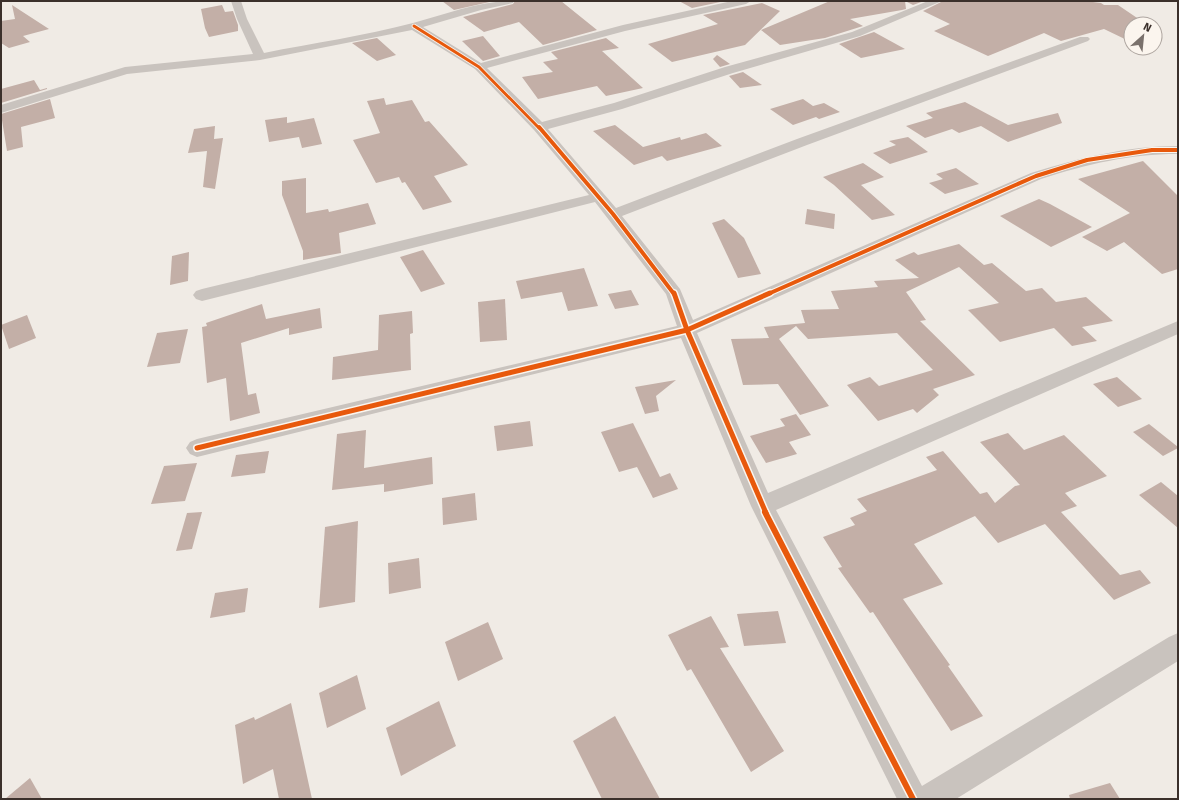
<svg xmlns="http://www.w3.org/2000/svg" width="1179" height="800" font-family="'Fira Sans',sans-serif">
  <rect width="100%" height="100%" fill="#f0ebe5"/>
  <g fill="#c3afa7">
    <path d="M442 1H494L454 10Z"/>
    <path d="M515 1H561L597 30 543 45 519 22 484 32 463 17 513 4Z"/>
    <path d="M679 1H725L692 8Z"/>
    <path d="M830 1H924L913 5 905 1 906 9 902 10 850 19 863 26 825 38 780 45 761 30Z"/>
    <path d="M943 1H1085L1101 3 1104 5H1118L1146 24H1131V42L1104 29 1061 41 1044 33 988 56 934 31 950 24 923 11Z"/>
    <path d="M762 3 780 11 745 45 672 62 648 44 718 24 703 15Z"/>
    <path d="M12 5 49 29 23 36 30 42 9 48 1 43V21L15 19Z"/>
    <path d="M222 5 225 12 233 11 238 25V31L209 37 205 28 201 9Z"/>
    <path d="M874 32 905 49 861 58 839 44Z"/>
    <path d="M483 36 500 56 483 61 462 41Z"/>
    <path d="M377 38 396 55 377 61 352 43Z"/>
    <path d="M606 38 619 48 602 51 643 88 606 96 597 86 538 99 522 77 553 72 543 62 558 59 551 52Z"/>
    <path d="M717 55 730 64 720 67 713 59Z"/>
    <path d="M743 72 762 85 740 88 729 76Z"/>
    <path d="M34 80 40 90 47 88V89L1 103V89Z"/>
    <path d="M384 98 386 105 412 100 425 122 429 121 468 165 434 176 452 202 423 210 405 182 402 183 399 177 376 183 353 140 380 133 367 101Z"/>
    <path d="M50 99 55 118 21 127 23 147 7 151 1 114Z"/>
    <path d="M803 99 813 106 824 103 840 112 819 119 816 117 793 125 770 109Z"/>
    <path d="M965 102 1008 125 1058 113 1062 123 1008 142 981 126 959 133 952 129 925 138 906 126 933 118 926 113Z"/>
    <path d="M287 117V123L314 118 322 144 302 148 299 137 269 142 265 120Z"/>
    <path d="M615 125 643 147 680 137 681 140 706 133 722 146 667 161 662 156 634 165 593 131Z"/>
    <path d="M215 126 214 139 223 138 215 189 203 187 207 151 188 153 194 129Z"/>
    <path d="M908 137 928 152 890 164 873 153 896 145 889 141Z"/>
    <path d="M1143 161 1178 196V269L1162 274 1124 242 1107 251 1082 237 1130 213 1078 179Z"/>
    <path d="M863 163 884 177 861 185 895 215 872 220 834 185 823 177Z"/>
    <path d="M956 168 979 184 945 194 929 183 943 179 936 174Z"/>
    <path d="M306 178V213L328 209 329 212 368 203 376 224 339 233 341 253 303 260V251L282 195V181Z"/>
    <path d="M1039 199 1050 204 1092 227 1051 247 1000 216Z"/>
    <path d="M807 209 835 214 834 229 805 224Z"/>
    <path d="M724 219 744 238 761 274 738 278 712 223Z"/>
    <path d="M959 244 984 265 992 263 1026 291 1042 288 1056 302 1086 297 1113 321 1082 327 1097 341 1072 346 1054 328 1000 342 968 310 999 303 959 267 906 292 926 320 920 321 975 375 933 389 939 395 917 413 913 409 878 421 847 385 870 377 879 386 933 370 897 333 808 339 796 326 779 339 829 406 800 415 778 384 743 385 731 339 769 338 764 327 805 323 801 310 839 309 831 291 878 287 874 281 919 278 895 260 914 252 918 255Z"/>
    <path d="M423 250 445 284 421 292 400 257Z"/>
    <path d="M189 252 188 281 170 285 172 256Z"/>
    <path d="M584 268 598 306 568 311 562 292 521 299 516 281Z"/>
    <path d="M631 290 639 305 615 309 608 294Z"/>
    <path d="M505 299 507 340 480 342 478 302Z"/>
    <path d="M262 304 266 319 320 308 322 328 289 335V328L241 343 248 395 256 393 260 413 230 421 226 378 207 383 202 327 207 326 206 323Z"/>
    <path d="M412 311 413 333 410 334 411 370 332 380 333 357 378 350 379 315Z"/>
    <path d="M27 315 36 338 9 349 1 325Z"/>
    <path d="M188 329 180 363 147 367 157 333Z"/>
    <path d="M1117 377 1142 399 1118 407 1093 384Z"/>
    <path d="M676 380 656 396 659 411 645 414 635 387Z"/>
    <path d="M796 414 811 435 789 442 797 454 766 463 750 436 785 426 780 419Z"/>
    <path d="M530 421 533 446 497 451 494 426Z"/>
    <path d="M633 423 660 477 670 473 678 489 653 498 637 467 619 472 601 432Z"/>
    <path d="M1149 424 1178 447V448L1163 456 1133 432Z"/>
    <path d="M366 430 364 468 432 457 433 484 384 492V484L332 490 337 434Z"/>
    <path d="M1008 433 1024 450 1064 435 1107 476 1065 493 1077 506 1061 512 1120 575 1140 570 1151 583 1114 600 1045 524 998 543 975 516 914 544 943 584 903 599 950 665 948 666 983 716 951 731 873 612 870 613 838 568 842 567 823 537 855 525 850 518 867 511 857 499 937 470 926 457 943 451 980 494 987 492 995 503 1015 486 1020 485 980 442Z"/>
    <path d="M269 451 265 473 231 477 236 455Z"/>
    <path d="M197 463 185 501 151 504 164 466Z"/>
    <path d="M1161 482 1178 496V528L1139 495Z"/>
    <path d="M475 493 477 520 443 525 442 498Z"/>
    <path d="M202 512 192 549 176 551 187 513Z"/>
    <path d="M358 521 355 602 319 608 325 527Z"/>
    <path d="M419 558 421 588 389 594 388 563Z"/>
    <path d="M248 588 245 612 210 618 215 593Z"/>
    <path d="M778 611 786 643 744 646 737 614Z"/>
    <path d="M711 616 729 647 720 648 784 751 751 772 691 669 687 671 668 635Z"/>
    <path d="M488 622 503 659 458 681 445 642Z"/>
    <path d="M357 675 366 709 327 728 319 693Z"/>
    <path d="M439 701 456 746 401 776 386 728Z"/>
    <path d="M291 703 312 799H279L273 769 243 784 235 725 254 717 255 720Z"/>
    <path d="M615 716 660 799H602L573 741Z"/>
    <path d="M30 778 42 799H5Z"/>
    <path d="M1110 783 1120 799H1070L1069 795Z"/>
  </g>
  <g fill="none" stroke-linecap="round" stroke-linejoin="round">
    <path fill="#c9c3be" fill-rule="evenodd" d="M231 1H241L247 19 264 53C313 43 364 36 413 23 447 14 479 1 514 1L513 3 481 10 423 27 481 63 623 25 732 1H751L746 4 625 31 487 68 542 122 614 103 725 67 852 32 928 1H942L860 36 733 73 622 109 548 129 616 208 797 139 1080 37H1088L1090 39 1088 41 807 145 622 216 680 289 693 320 1031 173C1080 158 1126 146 1178 146V154C1129 154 1088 164 1041 179L697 333 768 493 1178 321V334L776 510 922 786 1169 637 1178 633V661L956 799H897L751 506 681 338 197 457 190 454 186 448 190 442 197 439 677 326 666 294 595 202 202 301 196 299 193 295 196 291 202 289 589 195 534 130 475 69 412 30 260 60 127 74 1 113V105L125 67 253 54 237 19Z"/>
    <defs>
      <path id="cycleway-far3" d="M414 26 479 67 539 128"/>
      <g id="cycleway-far2">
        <path d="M539 127 613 214 674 294"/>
        <path d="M768 294 1036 176 1087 160 1152 150H1178"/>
      </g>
      <g id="cycleway-far1">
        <path d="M674 293 687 330 766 513"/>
        <path d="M197 448 687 330 770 293"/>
      </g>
      <path id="cycleway" d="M765 512 913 799"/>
    </defs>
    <use href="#cycleway-far3" stroke="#fbf5ee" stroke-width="4.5"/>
    <use href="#cycleway-far2" stroke="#fbf5ee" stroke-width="6"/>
    <use href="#cycleway-far1" stroke="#fbf5ee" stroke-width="8"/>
    <use href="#cycleway" stroke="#fbf5ee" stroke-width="9"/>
    <use href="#cycleway-far3" stroke="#e8590c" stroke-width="3"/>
    <use href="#cycleway-far2" stroke="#e8590c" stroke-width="4"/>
    <use href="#cycleway-far1" stroke="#e8590c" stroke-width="5"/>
    <use href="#cycleway" stroke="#e8590c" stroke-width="6"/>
  </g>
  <rect width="1179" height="800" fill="none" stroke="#3b302b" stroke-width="4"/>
  <g transform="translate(1143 36) rotate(27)"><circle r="19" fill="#fbf5ee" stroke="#aea6a0"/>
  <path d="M0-3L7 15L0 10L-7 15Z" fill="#7a716c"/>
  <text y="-6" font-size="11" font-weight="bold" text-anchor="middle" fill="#3b302b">N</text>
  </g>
</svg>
